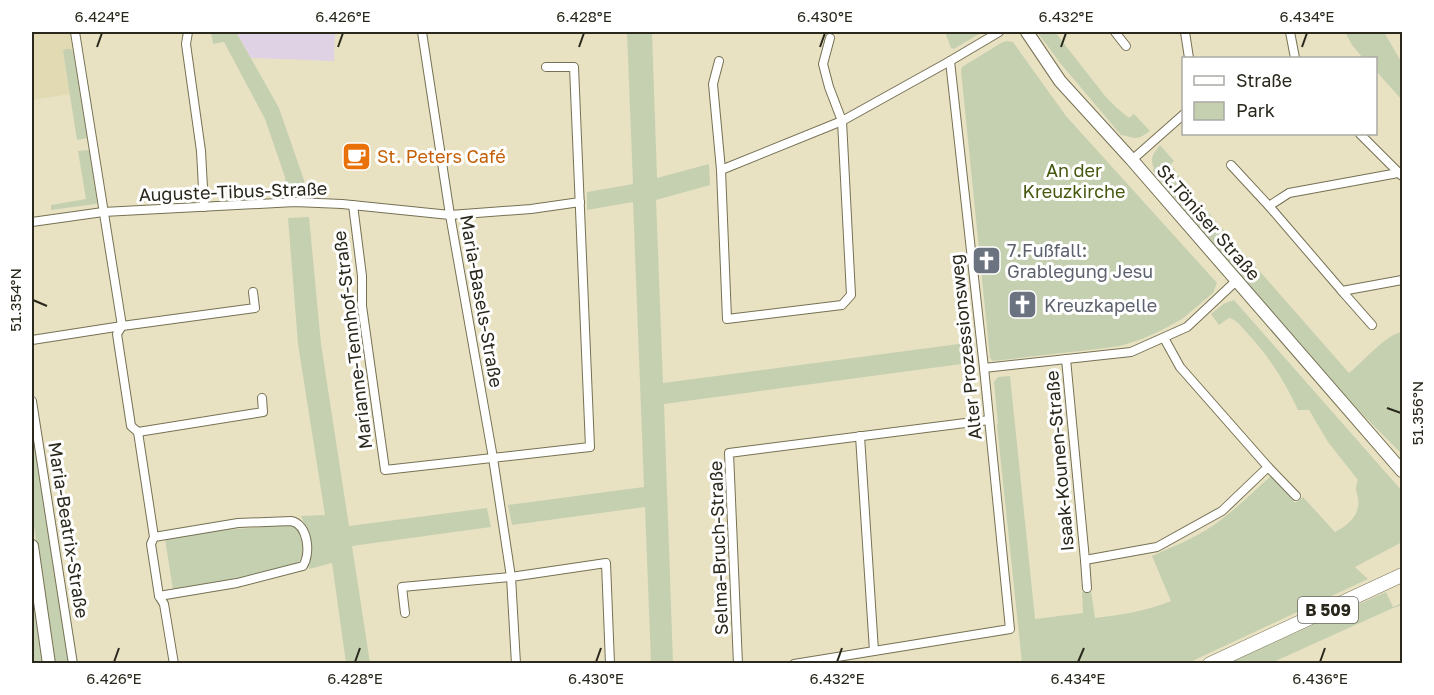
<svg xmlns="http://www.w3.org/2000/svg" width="1434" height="695" font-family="'Golos Text',sans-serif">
  <rect width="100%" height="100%" fill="#e8e2c3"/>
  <path fill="#e1dab3" d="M32 32H70L73 51 70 49 63 51 70 94 32 100Z"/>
  <path fill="#e0d2e5" d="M236 32H335L334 61 251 58Z"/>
  <g fill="#c5d0b1">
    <path d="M211 32H236L279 108 304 180V194H286L285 177 265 119 224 42 213 44Z"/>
    <path d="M627 32H652L657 178 709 164 710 185 656 200 663 383 974 342 976 362 664 404 673 663H651L645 507 512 525 508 505 644 487 633 202 587 210V192L633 184Z"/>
    <path d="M945 32H982L954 49 951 48Z"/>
    <path d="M1037 32H1055L1105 96 1117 108 1129 118 1134 114 1150 131C1136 141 1137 138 1121 135L1061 64Z"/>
    <path d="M1345 32H1384L1402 63V100L1376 71V58H1363L1352 45Z"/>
    <path d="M1006 41 1013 42 1066 116 1217 283 1213 293 1182 319 1162 330 1142 339 1120 346 1098 349 993 361 990 358 961 71 962 67 1001 43Z"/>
    <path d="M65 49H70L73 51 87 138 77 140 63 51Z"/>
    <path d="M1160 145 1174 161 1171 164 1184 185 1349 373C1363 362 1386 334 1402 332V454L1352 404 1209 241 1153 171 1154 168C1149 158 1154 153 1160 145Z"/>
    <path d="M89 150 97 202 96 204 51 210V205L86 199 78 151Z"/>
    <path d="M309 217 321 344 349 526 487 508 491 527 352 546 370 663H346L332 563 309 569C312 548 310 536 301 516L325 515 298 344 288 218Z"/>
    <path d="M1234 300 1402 491V542L1355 567 1368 579 1188 663H1022L997 425 998 424 994 382 998 377 1010 376 1035 619 1083 613 1082 592 1091 591 1095 618C1121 615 1146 611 1171 601L1152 556C1172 547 1193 539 1211 527 1233 512 1252 493 1272 475L1295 503 1303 497 1335 532C1348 525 1361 515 1358 498 1356 491 1355 487 1358 480L1328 442 1309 410H1298C1285 382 1269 356 1247 333 1242 327 1237 320 1229 318L1219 325 1211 314 1225 303Z"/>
    <path d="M32 432 69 663H54L32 512Z"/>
    <path d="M288 525C291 526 295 526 297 529 303 535 305 554 300 560 299 562 297 563 296 564L237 580 173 590 165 539 198 532Z"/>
    <path d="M32 579 43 663H32Z"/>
    <path d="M1386 592 1393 607 1402 603V605L1393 608 1271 663H1228Z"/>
  </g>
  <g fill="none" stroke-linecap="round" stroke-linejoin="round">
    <defs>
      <g id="minor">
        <path d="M75 32 122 326 117 334 131 426 138 432 154 537 151 544 159 596 164 604 174 664"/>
        <path d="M188 32 186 44 201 151 204 207"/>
        <path d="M422 32 450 215 493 458 511 577 516 664"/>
        <path d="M1115 32 1126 46"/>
        <path d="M1185 32 1189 58"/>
        <path d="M1290 32 1295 58"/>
        <path d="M719 61 713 84 721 170 727 319 842 305 851 295 842 121 829 87 823 64 830 38"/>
        <path d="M1360 134 1402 176"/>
        <path d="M1132 160 1184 114"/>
        <path d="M1231 165 1269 206 1342 291 1402 280"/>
        <path d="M721 170 842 121 950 61 999 32"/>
        <path d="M353 205 362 276V306L385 470 590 447 574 67H546"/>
        <path d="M1269 206 1289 193 1398 173"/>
        <path d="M32 222 103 212 295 202 342 204 450 215 531 209 580 202"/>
        <path d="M1342 291 1372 325"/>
        <path d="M32 340 122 326 255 308 253 292"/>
        <path d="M1066 359 1085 560 1157 547 1222 511 1268 467 1180 367 1164 338"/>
        <path d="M984 368 1131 352 1187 327 1236 281"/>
        <path d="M32 401 73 664"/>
        <path d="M138 432 263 412 262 398"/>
        <path d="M860 436 874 651"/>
        <path d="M1268 467 1296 496"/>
        <path d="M154 537 238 523 291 521C308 524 311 553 303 566L237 583 159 596"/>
        <path d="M1085 560 1087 588"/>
        <path d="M405 613 402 587 511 577 606 563 610 664"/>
        <path d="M738 664 729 453 989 420"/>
        <path d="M794 664 1010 629 984 368 950 61"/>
      </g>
      <g id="secondary">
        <path d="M1027 32 1060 81 1132 160 1402 471"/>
        <path d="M32 546 49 664"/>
      </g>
      <path id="primary" d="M1210 664 1402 575"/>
    </defs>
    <use href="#minor" stroke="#767154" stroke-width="10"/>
    <use href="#secondary" stroke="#767154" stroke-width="14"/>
    <use href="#primary" stroke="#767154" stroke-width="15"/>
    <use href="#minor" stroke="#fff" stroke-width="8"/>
    <use href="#secondary" stroke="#fff" stroke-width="12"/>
    <use href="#primary" stroke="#fff" stroke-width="14"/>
  </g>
  <path fill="none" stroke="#2a281c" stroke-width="2" d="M97 47 102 33M338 47 343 33M579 47 584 33M820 47 825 33M1061 47 1066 33M1302 47 1307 33M33 300 47 306M1387 408 1401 413M114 662 119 648M355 662 360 648M596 662 601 648M837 662 842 648M1078 662 1084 648M1320 662 1325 648"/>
  <defs>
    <symbol id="cafe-square" viewBox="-11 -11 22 22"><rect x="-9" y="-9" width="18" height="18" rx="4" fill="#e8710a" stroke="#fff"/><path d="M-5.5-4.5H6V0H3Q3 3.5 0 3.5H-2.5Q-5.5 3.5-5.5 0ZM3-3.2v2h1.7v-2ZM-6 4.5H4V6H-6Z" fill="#fff"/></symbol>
    <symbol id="church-square" viewBox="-11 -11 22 22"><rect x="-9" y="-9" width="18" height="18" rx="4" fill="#6b7280" stroke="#fff"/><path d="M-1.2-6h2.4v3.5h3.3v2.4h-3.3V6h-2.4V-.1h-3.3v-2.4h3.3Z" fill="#fff"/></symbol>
  </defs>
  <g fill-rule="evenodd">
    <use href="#cafe-square" x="340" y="140" width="33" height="33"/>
    <use href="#church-square" x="970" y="244" width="33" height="33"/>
    <use href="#church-square" x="1006" y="288" width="33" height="33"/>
  </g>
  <g text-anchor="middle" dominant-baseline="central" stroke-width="6" stroke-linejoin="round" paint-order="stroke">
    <rect fill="#fff" stroke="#6a6860" stroke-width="1.5" x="1298" y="597" width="60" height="26" rx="4.5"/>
    <g font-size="16" font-weight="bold" fill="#2a281c">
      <text x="1328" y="610">B 509</text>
    </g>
    <g font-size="18" fill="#c56008" stroke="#fff" text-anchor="start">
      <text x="377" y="156">St. Peters Café</text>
    </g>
    <g font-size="18" fill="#46590f" stroke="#fff">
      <text x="1074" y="170">An der<tspan x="1074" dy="21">Kreuzkirche</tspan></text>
    </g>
    <g font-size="18" fill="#2a281c" stroke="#fff">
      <text transform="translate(233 191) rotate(-2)">Auguste-Tibus-Straße</text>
      <text transform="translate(1209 222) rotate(49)">St.Töniser Straße</text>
      <text transform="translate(482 301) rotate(80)">Maria-Basels-Straße</text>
      <text transform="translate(352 340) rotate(-97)">Marianne-Tennhof-Straße</text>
      <text transform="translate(965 347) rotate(-96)">Alter Prozessionsweg</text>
      <text transform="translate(1059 461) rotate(-95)">Isaak-Kounen-Straße</text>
      <text transform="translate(69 530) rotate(81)">Maria-Beatrix-Straße</text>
      <text transform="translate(718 548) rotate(-92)">Selma-Bruch-Straße</text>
    </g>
    <g font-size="18" fill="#5b616d" stroke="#fff" text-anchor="start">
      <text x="1007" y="250">7.Fußfall:<tspan x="1007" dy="21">Grablegung Jesu</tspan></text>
      <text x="1044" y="305">Kreuzkapelle</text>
    </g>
  </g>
  <rect width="1434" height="695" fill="none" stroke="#ffffff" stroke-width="66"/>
  <rect x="1182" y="57" width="195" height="78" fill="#ffffff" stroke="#aaa9a4" stroke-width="1.5"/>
  <rect x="1194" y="76" width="30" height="9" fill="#ffffff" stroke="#aaa9a4" stroke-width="1.5"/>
  <text x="1236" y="87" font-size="18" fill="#2a281c">Straße</text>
  <rect x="1194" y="102" width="30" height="18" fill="#c5d0b1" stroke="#aaa9a4" stroke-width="1.5"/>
  <text x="1236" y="117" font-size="18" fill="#2a281c">Park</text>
  <rect x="33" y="33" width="1368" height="629" fill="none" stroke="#2a281c" stroke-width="2"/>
  <g font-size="15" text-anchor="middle" fill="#2a281c">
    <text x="102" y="22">6.424°E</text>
    <text x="343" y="22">6.426°E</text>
    <text x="584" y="22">6.428°E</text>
    <text x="825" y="22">6.430°E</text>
    <text x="1066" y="22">6.432°E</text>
    <text x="1307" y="22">6.434°E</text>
    <text transform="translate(16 300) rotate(-90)" y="5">51.354°N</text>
    <text transform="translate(1418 413) rotate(-90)" y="5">51.356°N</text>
    <text x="114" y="684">6.426°E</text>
    <text x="355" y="684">6.428°E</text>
    <text x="596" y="684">6.430°E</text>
    <text x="837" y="684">6.432°E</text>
    <text x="1078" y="684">6.434°E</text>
    <text x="1320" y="684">6.436°E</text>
  </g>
</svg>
